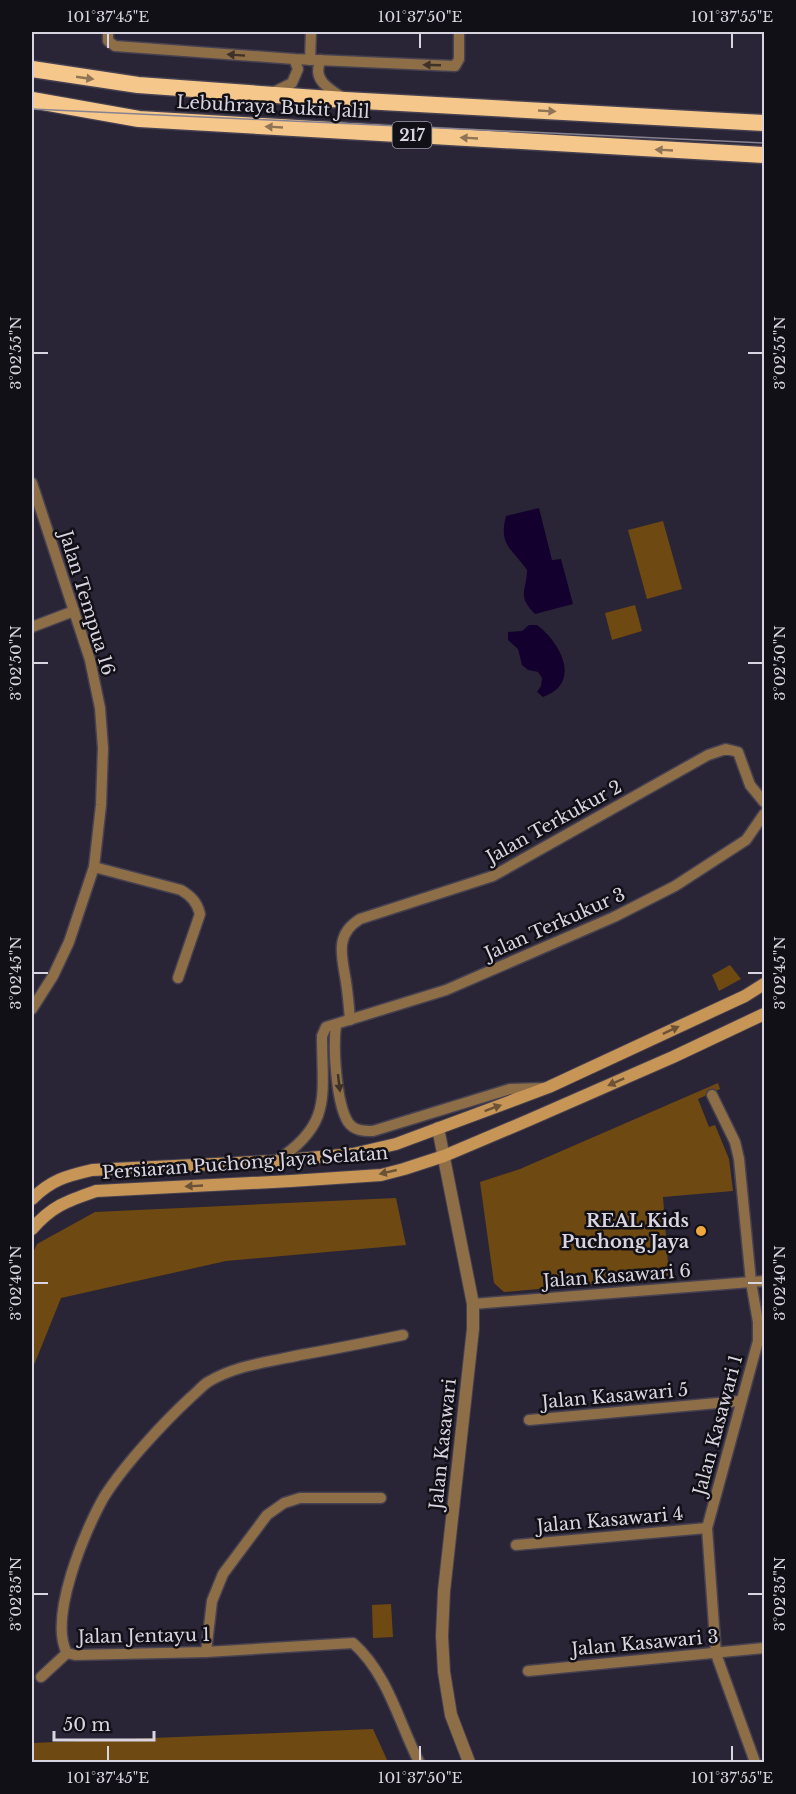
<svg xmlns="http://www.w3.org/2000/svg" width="796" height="1794" font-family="'Libre Baskerville',serif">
  <rect width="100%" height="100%" fill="#2a2536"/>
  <g fill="#6e4912">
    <path d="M663 521 682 589 647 599 628 530Z"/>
    <path d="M635 605 642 631 612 640 605 613Z"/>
    <path d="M730 965 741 979 719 991 712 975Z"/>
    <path d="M718 1083 720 1089 698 1099 709 1127 715 1125 729 1159 733 1191 663 1197 669 1277 504 1292 494 1283 480 1182 520 1169Z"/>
    <path d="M396 1198 406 1245 226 1261 61 1298 32 1370V1255L37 1244 95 1212Z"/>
    <path d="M391 1604 393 1637 373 1638 372 1605Z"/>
    <path d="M373 1729 388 1762H32V1743Z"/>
  </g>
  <g fill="#14002e">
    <path d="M539 508 552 560 561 559 573 604 535 614C516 595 527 591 527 570 513 549 498 546 506 516Z"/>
    <path d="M529 625H537C560 642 583 683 543 697L537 692 541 686 542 678 538 672 528 670 522 665 518 649 508 640V632L522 631Z"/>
  </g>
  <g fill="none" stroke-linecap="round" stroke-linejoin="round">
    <defs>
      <g id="minor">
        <path d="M108 32V41L115 46 294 59 455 66 459 59V32"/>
        <path d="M310 60 311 32"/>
        <path d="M321 60C311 79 329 89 343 98"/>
        <path d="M272 93 292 83 298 69 294 59"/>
        <path d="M32 483 90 660 100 708 103 748 101 805 94 867 69 942 53 976 32 1009"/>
        <path d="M32 627 74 611"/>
        <path d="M94 867 181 890C191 896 197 902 200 914L178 978"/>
        <path d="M350 1020C349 1007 348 995 346 982 342 956 334 935 360 919L493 876 708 755 726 749 738 752 750 785 764 802"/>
        <path d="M336 1025C333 1047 336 1103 348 1122 354 1131 364 1131 373 1131L510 1089 543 1088"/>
        <path d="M712 1095 735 1142 739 1159 751 1282 758 1322V1341L707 1528 716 1654 755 1762"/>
        <path d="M276 1161C333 1124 322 1096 322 1036L326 1027 446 990 614 917 675 886 746 840 764 814"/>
        <path d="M473 1304 764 1281"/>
        <path d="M403 1335C369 1342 334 1349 300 1355 269 1362 236 1365 208 1382 202 1386 197 1392 191 1397 163 1423 124 1465 104 1497 85 1530 48 1618 67 1653L75 1655 206 1652 353 1643C388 1674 399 1723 419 1762"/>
        <path d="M529 1420 740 1401"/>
        <path d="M516 1545 707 1528"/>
        <path d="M206 1652 212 1601 223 1574 267 1515 284 1503 300 1498H381"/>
        <path d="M528 1671 764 1648"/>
        <path d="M41 1677 67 1653"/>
      </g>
      <path id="tertiary" d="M438 1128 473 1304V1329L444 1591 442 1636 444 1672 451 1715 469 1762"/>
      <g id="secondary">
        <path d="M32 1199C51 1180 66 1176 92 1170L276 1161 353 1154 396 1144 549 1087 745 996 764 984"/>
        <path d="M32 1229C52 1206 67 1201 96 1191L291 1181 381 1175 404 1169 444 1156 529 1120 673 1057 764 1014"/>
      </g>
      <g id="trunk">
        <path d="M32 69 138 85 345 100 764 123"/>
        <path d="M32 100 139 119 764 155"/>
      </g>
    </defs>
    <use href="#minor" stroke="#464151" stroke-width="13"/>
    <use href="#tertiary" stroke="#464151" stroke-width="14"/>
    <use href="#secondary" stroke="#464151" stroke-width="14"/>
    <use href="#trunk" stroke="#464151" stroke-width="19"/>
    <use href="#minor" stroke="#8d6e47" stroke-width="10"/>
    <use href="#tertiary" stroke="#8d6e47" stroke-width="12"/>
    <use href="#secondary" stroke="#c79555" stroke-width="12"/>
    <use href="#trunk" stroke="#f6c78a" stroke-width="16"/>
    <path stroke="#878290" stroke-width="1.5" d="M32 109 764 143"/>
  </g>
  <defs><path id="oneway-solid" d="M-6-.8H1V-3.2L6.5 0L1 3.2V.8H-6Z" transform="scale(1.5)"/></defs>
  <g fill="#3d3128">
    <use href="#oneway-solid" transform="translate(236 55) rotate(-176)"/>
    <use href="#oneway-solid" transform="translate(432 65) rotate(-178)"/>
    <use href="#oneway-solid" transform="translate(339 1083) rotate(83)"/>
  </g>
  <g fill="#8f7556">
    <use href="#oneway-solid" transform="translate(85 78) rotate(8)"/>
    <use href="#oneway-solid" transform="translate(547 111) rotate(3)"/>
    <use href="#oneway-solid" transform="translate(274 127) rotate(-177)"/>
    <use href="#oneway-solid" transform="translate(469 138) rotate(-177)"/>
    <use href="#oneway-solid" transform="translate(664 150) rotate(-177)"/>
  </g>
  <g fill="#6c5236">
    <use href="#oneway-solid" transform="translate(671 1030) rotate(-25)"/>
    <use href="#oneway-solid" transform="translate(616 1082) rotate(156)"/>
    <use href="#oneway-solid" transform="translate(493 1108) rotate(-20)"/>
    <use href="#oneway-solid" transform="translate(388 1172) rotate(167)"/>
    <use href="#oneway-solid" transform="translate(194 1186) rotate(177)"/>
  </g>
  <path fill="none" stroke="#d8d4e0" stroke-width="2" d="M108 33V48M420 33V48M732 33V48M33 353H48M748 353H763M33 663H48M748 663H763M33 973H48M748 973H763M33 1283H48M748 1283H763M33 1594H48M748 1594H763M108 1746V1761M420 1746V1761M732 1746V1761"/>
  <circle fill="#efa73e" stroke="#121017" stroke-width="2" cx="701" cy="1231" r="6"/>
  <g text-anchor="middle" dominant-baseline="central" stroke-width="5" stroke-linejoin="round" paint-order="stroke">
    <rect fill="#121017" stroke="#9d99a4" stroke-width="1.5" x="392.5" y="122" width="39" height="26" rx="4.5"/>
    <g font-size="16" font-weight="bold" fill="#d8d4e0">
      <text x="412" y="135">217</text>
    </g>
    <g font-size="18" fill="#d8d4e0" stroke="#121017">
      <text transform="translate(273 107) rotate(3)">Lebuhraya Bukit Jalil</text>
      <text transform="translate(87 603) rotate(73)">Jalan Tempua 16</text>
      <text transform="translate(554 822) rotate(-29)">Jalan Terkukur 2</text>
      <text transform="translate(555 924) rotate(-24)">Jalan Terkukur 3</text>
      <text transform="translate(245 1163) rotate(-4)">Persiaran Puchong Jaya Selatan</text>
      <text transform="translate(617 1276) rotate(-4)">Jalan Kasawari 6</text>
      <text transform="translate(615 1396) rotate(-5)">Jalan Kasawari 5</text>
      <text transform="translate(718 1425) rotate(-75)">Jalan Kasawari 1</text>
      <text transform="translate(443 1444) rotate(-84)">Jalan Kasawari</text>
      <text transform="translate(610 1520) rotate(-5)">Jalan Kasawari 4</text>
      <text transform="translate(144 1636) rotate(-1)">Jalan Jentayu 1</text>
      <text transform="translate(645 1643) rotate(-5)">Jalan Kasawari 3</text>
    </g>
    <g font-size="18" font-weight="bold" fill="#d8d4e0" stroke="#121017" text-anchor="end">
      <text x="689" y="1221">REAL Kids<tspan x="689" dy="21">Puchong Jaya</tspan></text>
    </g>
  </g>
  <rect width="796" height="1794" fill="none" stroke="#121017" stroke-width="66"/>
  <path d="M54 1731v9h100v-9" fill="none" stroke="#d8d4e0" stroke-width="3"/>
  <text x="63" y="1731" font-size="18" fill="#d8d4e0" stroke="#121017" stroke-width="4.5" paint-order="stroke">50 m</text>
  <rect x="33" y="33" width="730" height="1728" fill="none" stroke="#d8d4e0" stroke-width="2"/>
  <g font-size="15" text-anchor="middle" fill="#d8d4e0">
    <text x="108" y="22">101°37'45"E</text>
    <text x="420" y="22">101°37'50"E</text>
    <text x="732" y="22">101°37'55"E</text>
    <text transform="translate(16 353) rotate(-90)" y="5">3°02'55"N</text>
    <text transform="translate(780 353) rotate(-90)" y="5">3°02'55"N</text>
    <text transform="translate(16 663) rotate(-90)" y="5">3°02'50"N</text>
    <text transform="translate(780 663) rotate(-90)" y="5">3°02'50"N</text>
    <text transform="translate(16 973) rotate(-90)" y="5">3°02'45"N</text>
    <text transform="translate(780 973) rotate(-90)" y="5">3°02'45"N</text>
    <text transform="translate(16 1283) rotate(-90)" y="5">3°02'40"N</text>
    <text transform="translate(780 1283) rotate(-90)" y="5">3°02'40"N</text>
    <text transform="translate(16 1594) rotate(-90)" y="5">3°02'35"N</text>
    <text transform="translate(780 1594) rotate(-90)" y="5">3°02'35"N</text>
    <text x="108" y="1783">101°37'45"E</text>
    <text x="420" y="1783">101°37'50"E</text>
    <text x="732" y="1783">101°37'55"E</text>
  </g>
</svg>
